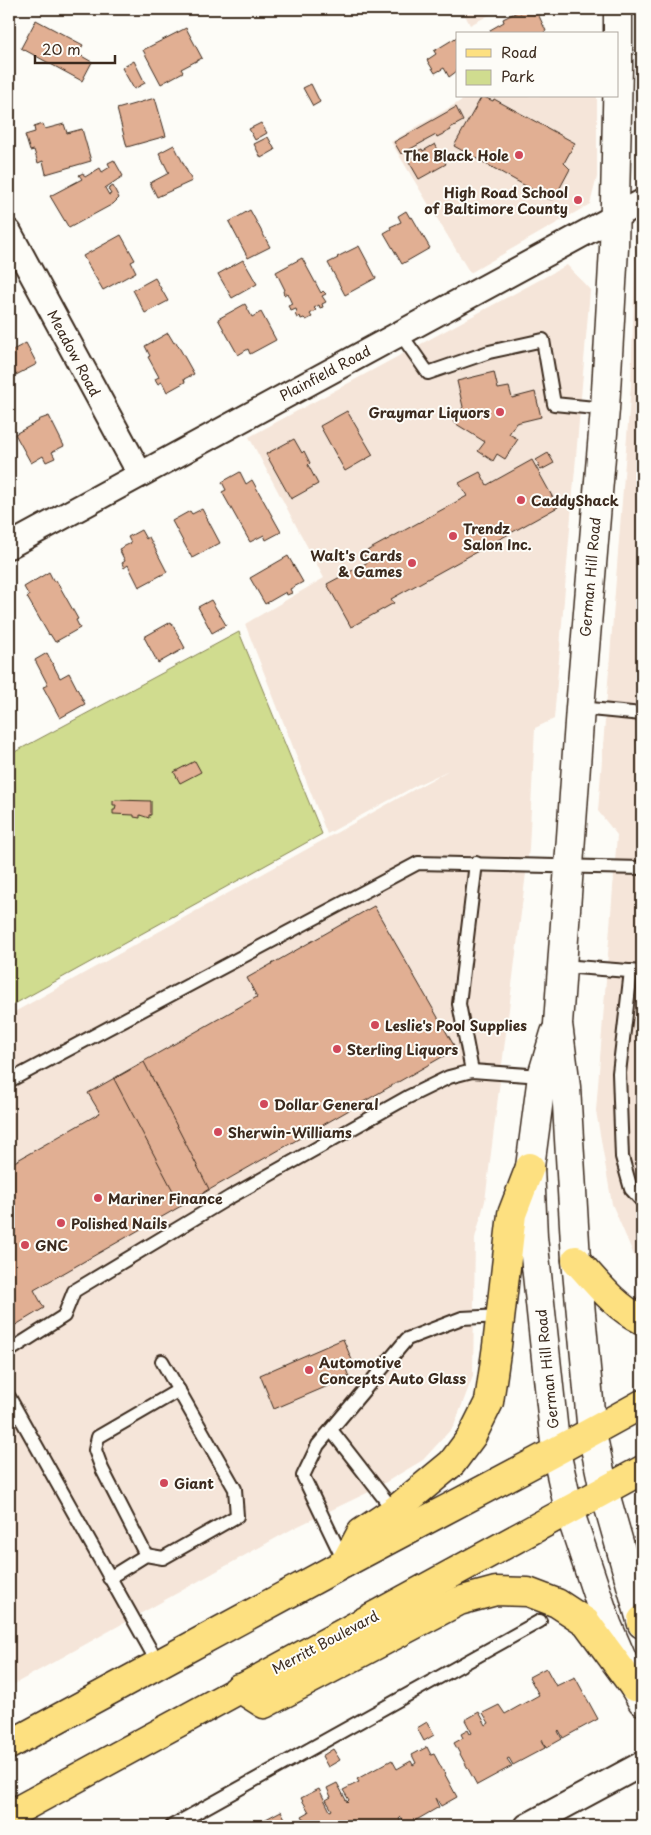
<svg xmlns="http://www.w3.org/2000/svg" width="651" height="1835" font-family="'Playpen Sans',sans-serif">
  <rect width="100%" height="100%" fill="#fdfcf7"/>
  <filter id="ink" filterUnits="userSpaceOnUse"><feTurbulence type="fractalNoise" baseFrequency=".02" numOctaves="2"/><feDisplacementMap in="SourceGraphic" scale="10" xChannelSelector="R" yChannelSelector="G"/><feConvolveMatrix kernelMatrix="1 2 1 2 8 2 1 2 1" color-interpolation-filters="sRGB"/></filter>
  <g filter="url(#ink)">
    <g fill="#f5e5d9">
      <path d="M462 9H501L470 25Z"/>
      <path d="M642 52V1264L636 1260 612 1204 596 1111 617 835 598 811 631 385Z"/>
      <path d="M469 96H597V177L590 204 470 273 391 142Z"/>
      <path d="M567 265 590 290 554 719 535 728 529 849 485 1201 475 1238 473 1376 454 1426 423 1460 371 1491 294 1528 9 1687V1015L449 770 419 784 327 834 245 624 324 578 249 437Z"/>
    </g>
    <path fill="#d0dc8f" stroke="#868356" d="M239 632 322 834 9 1007V755Z"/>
    <g fill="#e1af93" stroke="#3b2a1e">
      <path d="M524 9H539L541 14 539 16 546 31 544 32V34H492L490 30 504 22 503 19 519 11 520 13 525 10Z"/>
      <path d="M36 20 83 45 78 54 92 62 82 81 21 48Z"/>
      <path d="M186 28 202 58 181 69 183 72 161 84 143 50Z"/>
      <path d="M457 37V71L449 77 444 68 435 73 427 60 436 54 434 51Z"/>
      <path d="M134 61 145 83 134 89 122 68Z"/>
      <path d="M311 84 320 102 313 106 303 88Z"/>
      <path d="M482 96 493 101 494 99 575 143 564 163 570 169 554 199H549L454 146Z"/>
      <path d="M155 98 166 136 127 147 117 109Z"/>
      <path d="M456 107 463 121 450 128 451 130 437 137 436 135 401 154 394 142Z"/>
      <path d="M261 123 267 133 255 140 249 129Z"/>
      <path d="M43 124 45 129 64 124 67 133 82 129 91 161 46 174 43 161 38 163 34 150 30 151 25 135 35 132 34 127Z"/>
      <path d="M268 137 275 150 261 158 254 144Z"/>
      <path d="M435 144 446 164 419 179 408 160 419 154 417 151 422 149 423 151Z"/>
      <path d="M174 145 192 181 157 197 150 183 169 173 159 153Z"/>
      <path d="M114 160 123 176 105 188 109 195 111 194 108 189 113 186 119 198 113 204 69 228 50 196 82 179 79 175 83 173 85 177 100 168 102 172 110 167 108 163Z"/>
      <path d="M250 210 270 247 248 258 229 222Z"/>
      <path d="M406 211 410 218 412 217 430 248 402 264 384 233 391 229 390 227 401 222 398 216Z"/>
      <path d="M121 235 135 260 131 262 136 272 103 290 83 256Z"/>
      <path d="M359 246 376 278 345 295 328 263 338 258 337 257Z"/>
      <path d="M302 258 321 293 323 291 326 294 322 296 326 302 322 304 323 307 320 308 319 305 314 308 316 310 310 314 312 317 306 320 304 318 301 319 300 316 297 318 295 314 297 312 296 309 291 311 288 306 292 304 287 293 284 295 283 291 285 290 276 272Z"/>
      <path d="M243 260 257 284 232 298 218 274Z"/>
      <path d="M155 278 168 301 145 313 133 290Z"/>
      <path d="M245 304 252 317 261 312 276 340 250 354 248 349 238 355 218 319Z"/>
      <path d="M168 333 174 343 176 342 194 374 184 379 185 382 167 392 162 382 158 384 155 379 159 377 148 357 150 356 145 346Z"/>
      <path d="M26 343 37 364 16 375 9 361V352Z"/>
      <path d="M494 372 498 389 509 387 512 398 535 392 541 417 516 423 509 434 518 439 505 459 497 454 493 461 478 451 485 442 453 422 463 407 457 381Z"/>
      <path d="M347 411 373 455 345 471 320 426Z"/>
      <path d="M49 416 64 446 52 452 55 458 46 462 43 456 31 463 15 434 39 421 38 420Z"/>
      <path d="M294 439 302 453 304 451 310 463 308 465 318 484 291 499 266 454Z"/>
      <path d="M548 453 554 463 541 470 537 466 539 465 536 460Z"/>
      <path d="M532 460 558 507 391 599 394 603 351 627 327 584 368 562 363 553 467 496 459 483 480 472 487 485Z"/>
      <path d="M240 472 246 484 252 480 281 532 266 540 264 535 250 542 222 492 226 490 222 482Z"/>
      <path d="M202 509 220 543 192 558 172 521 190 511 192 514Z"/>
      <path d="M141 530 146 539 149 537 167 572 139 587 128 565 124 568 122 563 125 561 119 549 131 543 128 537Z"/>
      <path d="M288 556 303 582 290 589 292 593 287 595 286 592 265 604 250 578Z"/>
      <path d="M49 572 54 582 56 580 78 619 76 620 80 628 55 642 50 634 49 635 27 597 29 596 24 587Z"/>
      <path d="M211 600 226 625 212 633 198 607Z"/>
      <path d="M171 622 185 648 158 663 144 637Z"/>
      <path d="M47 653 60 678 69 673 85 704 60 718 43 687 48 685 35 660Z"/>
      <path d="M195 761 201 772 180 783 174 772Z"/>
      <path d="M116 800 151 801V815H149V818L140 815V818L134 817V815L113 814V810H115L116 805H113V801Z"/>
      <path d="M374 906 456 1049 34 1290 44 1308 9 1329V1165L100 1113 88 1093 257 997 247 978Z"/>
      <path d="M144 1062 209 1189 181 1206 114 1079Z"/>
      <path d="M343 1339 352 1360 344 1364 349 1377 274 1409 260 1375Z"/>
      <path d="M546 1668 556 1686 575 1677 598 1719 563 1738 559 1730 558 1731 562 1739 546 1748 542 1739 541 1740 545 1748 513 1765 509 1758 507 1759 512 1766 477 1785 454 1743 463 1738 461 1734 468 1730 470 1734 472 1733 465 1720 479 1712 486 1725 489 1723 483 1713 499 1705 505 1714 539 1695 529 1677Z"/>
      <path d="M427 1722 434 1735 424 1741 417 1728Z"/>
      <path d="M427 1747 431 1755 434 1754 457 1797 441 1806 436 1798H435L439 1807 406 1826 401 1817 399 1819 403 1826H315L313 1823 308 1826 302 1816 309 1812 301 1798 319 1789 330 1811 332 1810 326 1800 331 1797 327 1788 337 1783 347 1802 349 1800 343 1790 359 1782 357 1779 392 1760 397 1769 411 1761 413 1765 416 1763 412 1755Z"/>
      <path d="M333 1749 340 1760 328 1767 322 1756Z"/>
      <path d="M281 1811 289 1826H267L264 1820Z"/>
    </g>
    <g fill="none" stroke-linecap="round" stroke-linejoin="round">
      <defs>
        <g id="service">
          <path d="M400 333 428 373 489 352 543 340 554 404 605 409"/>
          <path d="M580 708 642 714"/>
          <path d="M562 966 642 972"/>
          <path d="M631 971 619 1073 622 1157 631 1189 642 1201"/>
          <path d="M472 1071 459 1004 476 863"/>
          <path d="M9 1081 418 863 642 868"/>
          <path d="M9 1351 64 1316 74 1291 230 1197 408 1097 449 1077 472 1071 542 1076"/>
          <path d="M9 1397 159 1665"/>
          <path d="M331 1430 394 1511"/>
          <path d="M146 1555 102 1469 95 1450 98 1437 179 1390"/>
          <path d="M345 1563 303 1476 318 1445 407 1339 462 1318 501 1316"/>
          <path d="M109 1578 146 1555 163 1558 237 1516 235 1489 162 1361"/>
          <path d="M172 1826 540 1621"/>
        </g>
        <g id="minor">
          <path d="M9 232 140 474"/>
          <path d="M9 546 642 202"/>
          <path d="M527 1826 642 1764"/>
        </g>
        <g id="tertiary">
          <path d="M618 9V66L614 248 605 409 580 708 558 1024 566 1087 576 1260 592 1433 604 1490 642 1624"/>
          <path d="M555 1033 542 1076 530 1167 533 1237 556 1452 569 1510 607 1624 634 1687 642 1701"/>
        </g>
        <g id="primary">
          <path d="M576 1260C596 1282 615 1307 642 1320"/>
          <path d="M345 1563 361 1533 394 1511 452 1463 472 1436 489 1402 497 1346 512 1214 530 1167"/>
          <path d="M642 1623V1620"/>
          <path d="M239 1688 264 1704 459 1601 496 1591 528 1592 557 1603 586 1622 634 1687"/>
          <path d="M9 1745C121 1685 233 1623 345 1563 444 1510 544 1459 642 1404"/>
          <path d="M9 1815 642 1470"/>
        </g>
      </defs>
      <use href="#service" stroke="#3b2a1e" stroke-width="16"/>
      <use href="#minor" stroke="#3b2a1e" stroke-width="28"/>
      <use href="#tertiary" stroke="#3b2a1e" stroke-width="31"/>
      <use href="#primary" stroke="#3b2a1e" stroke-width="31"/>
      <use href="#service" stroke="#fdfcf7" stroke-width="12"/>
      <use href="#minor" stroke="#fdfcf7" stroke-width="24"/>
      <use href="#tertiary" stroke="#fdfcf7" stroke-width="28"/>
      <use href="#primary" stroke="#fde080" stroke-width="28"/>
    </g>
  </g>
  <g fill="#d1495b" stroke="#fdfcf7" stroke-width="2">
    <circle cx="519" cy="155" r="5"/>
    <circle cx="578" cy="200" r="5"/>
    <circle cx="500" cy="412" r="5"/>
    <circle cx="521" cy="500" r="5"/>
    <circle cx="453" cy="536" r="5"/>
    <circle cx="412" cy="563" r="5"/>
    <circle cx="375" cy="1025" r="5"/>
    <circle cx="337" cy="1049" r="5"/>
    <circle cx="264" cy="1104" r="5"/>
    <circle cx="218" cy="1132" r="5"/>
    <circle cx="98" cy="1198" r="5"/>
    <circle cx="61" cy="1223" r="5"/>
    <circle cx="25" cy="1245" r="5"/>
    <circle cx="309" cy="1370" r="5"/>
    <circle cx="164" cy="1483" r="5"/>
  </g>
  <g text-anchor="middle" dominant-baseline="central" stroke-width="4" stroke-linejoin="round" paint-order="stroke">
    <g font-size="14" font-weight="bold" fill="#3b2a1e" stroke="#fdfcf7" text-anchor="start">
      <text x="509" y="155" text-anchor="end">The Black Hole</text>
      <text x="568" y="192" text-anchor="end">High Road School<tspan x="568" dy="16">of Baltimore County</tspan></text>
      <text x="490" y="412" text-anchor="end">Graymar Liquors</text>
      <text x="531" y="500">CaddyShack</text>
      <text x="463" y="528">Trendz<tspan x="463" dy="16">Salon Inc.</tspan></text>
      <text x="402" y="555" text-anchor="end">Walt's Cards<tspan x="402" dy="16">&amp; Games</tspan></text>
      <text x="385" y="1025">Leslie's Pool Supplies</text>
      <text x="347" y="1049">Sterling Liquors</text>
      <text x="274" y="1104">Dollar General</text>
      <text x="228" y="1132">Sherwin-Williams</text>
      <text x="108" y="1198">Mariner Finance</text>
      <text x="71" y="1223">Polished Nails</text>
      <text x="35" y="1245">GNC</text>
      <text x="319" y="1362">Automotive<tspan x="319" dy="16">Concepts Auto Glass</tspan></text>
      <text x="174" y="1483">Giant</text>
    </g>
    <g font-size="14" fill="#3b2a1e" stroke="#fdfcf7">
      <text transform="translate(74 353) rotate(62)">Meadow Road</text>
      <text transform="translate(325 373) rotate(-28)">Plainfield Road</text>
      <text transform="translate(590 577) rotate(-85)">German Hill Road</text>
      <text transform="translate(547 1369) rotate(-96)">German Hill Road</text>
      <text transform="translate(325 1642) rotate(-28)">Merritt Boulevard</text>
    </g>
  </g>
  <rect width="651" height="1835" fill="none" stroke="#fdfcf7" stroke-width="30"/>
  <rect x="15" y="15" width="621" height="1805" fill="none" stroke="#3b2a1e" stroke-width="2" filter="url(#ink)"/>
  <rect x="456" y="32" width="162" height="65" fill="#fdfcf7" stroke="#afa8a0"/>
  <rect x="466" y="49" width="25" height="8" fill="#fde080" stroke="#afa8a0"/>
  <text x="501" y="58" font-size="15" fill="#3b2a1e">Road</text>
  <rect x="466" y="70" width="25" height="15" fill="#d0dc8f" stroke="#afa8a0"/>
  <text x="501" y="82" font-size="15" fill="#3b2a1e">Park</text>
  <path d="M35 55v8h80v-8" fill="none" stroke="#3b2a1e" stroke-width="2.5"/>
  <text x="42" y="55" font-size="15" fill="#3b2a1e" stroke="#fdfcf7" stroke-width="4" paint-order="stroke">20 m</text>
</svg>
